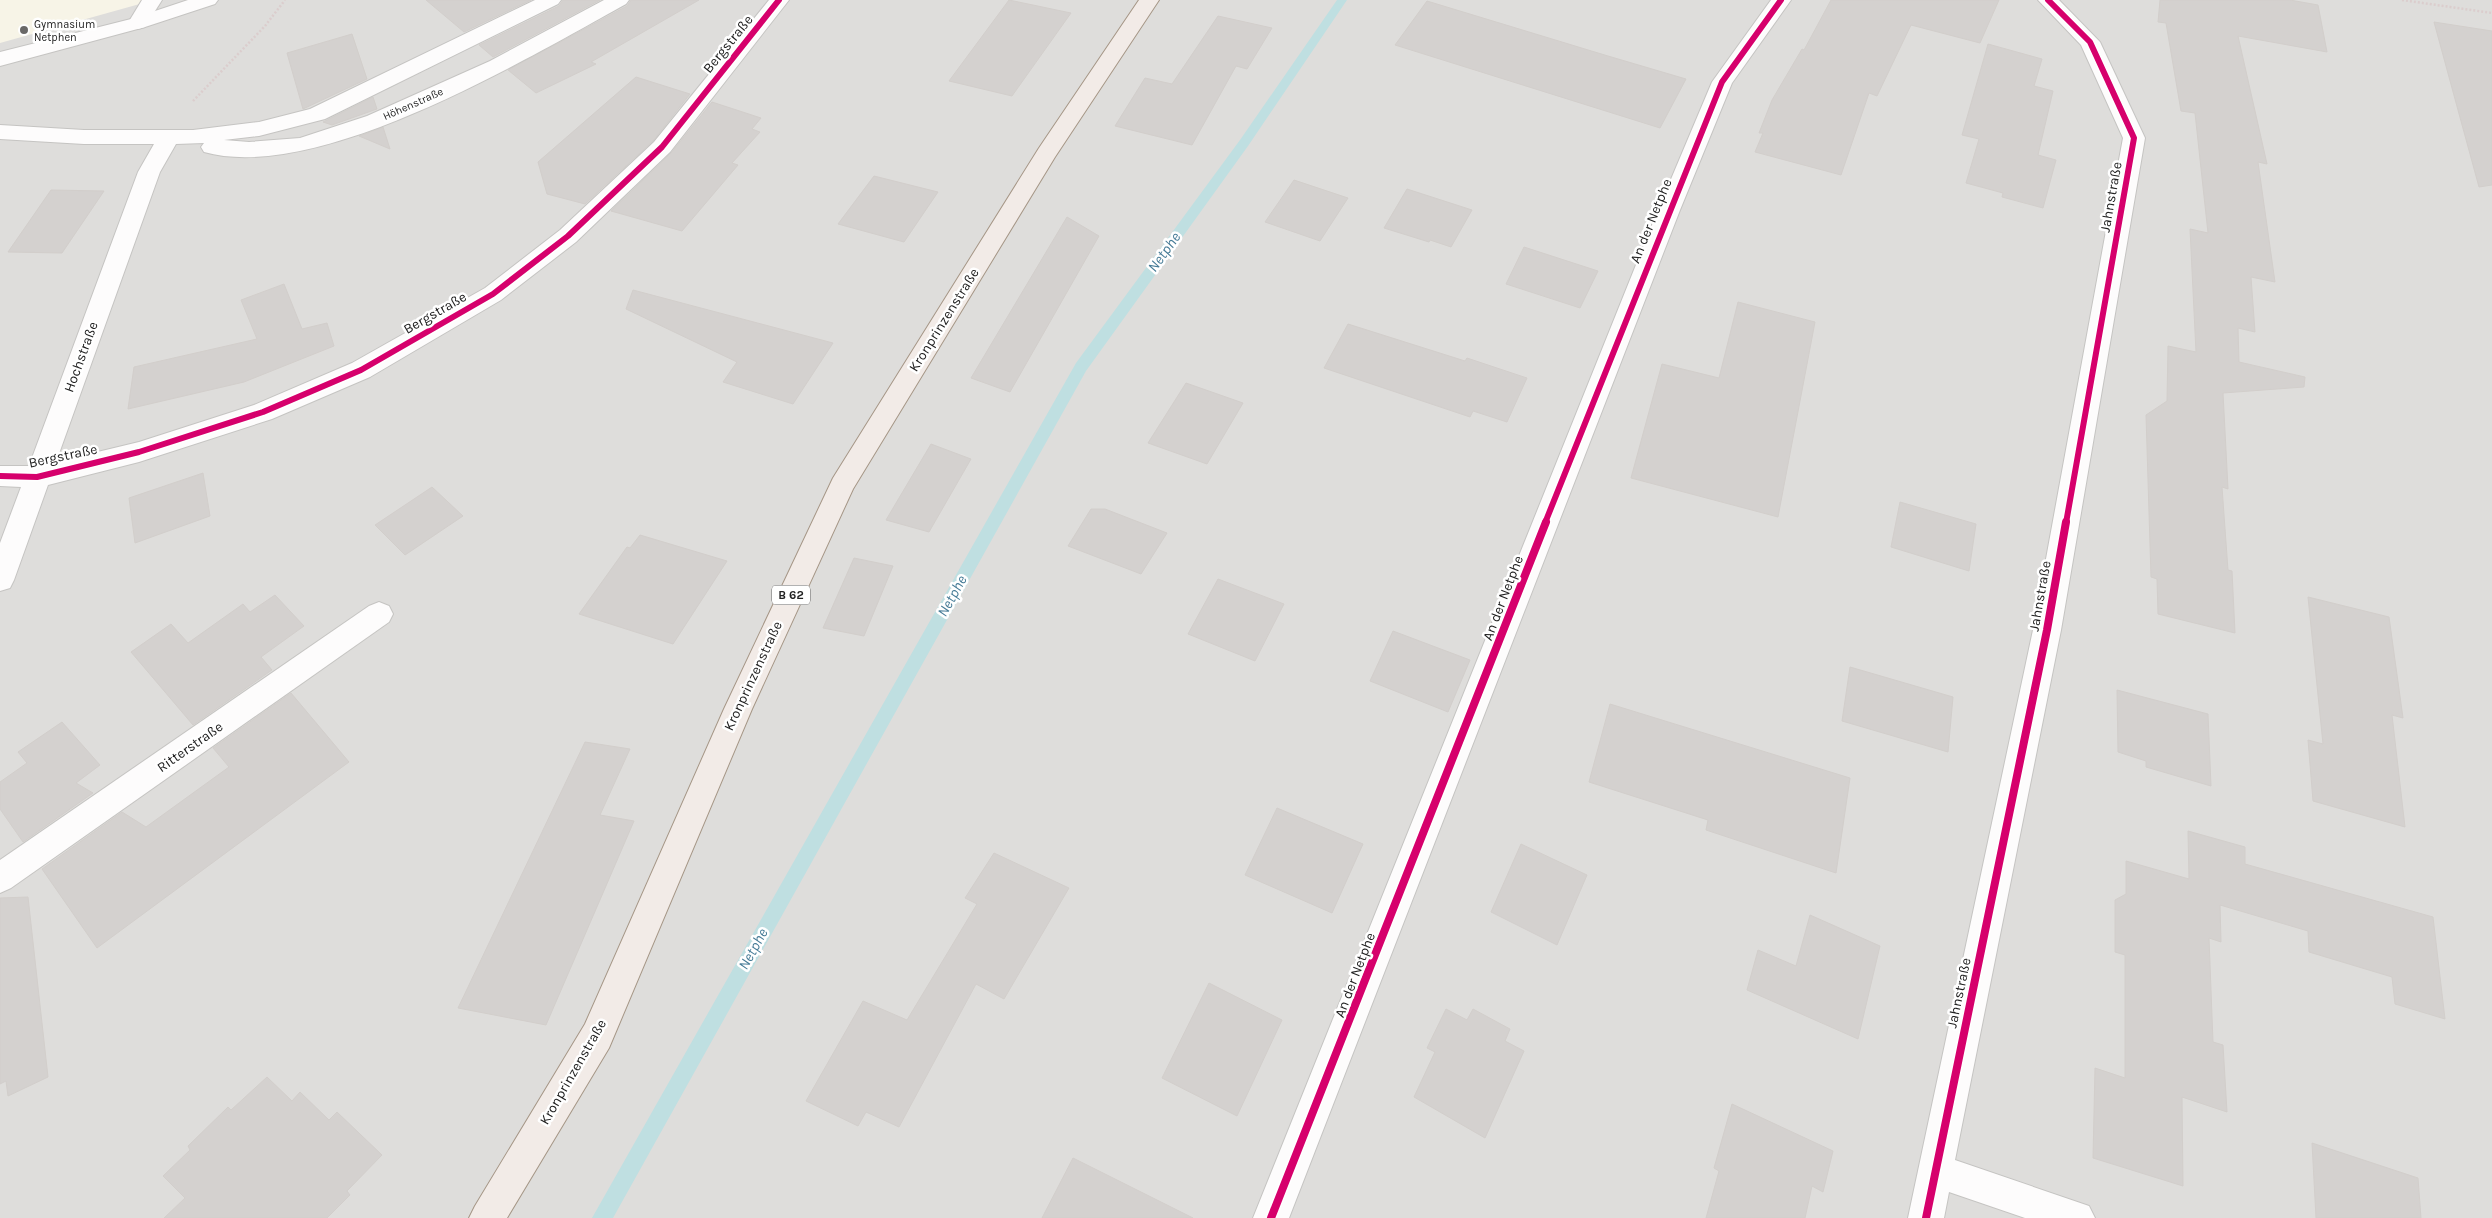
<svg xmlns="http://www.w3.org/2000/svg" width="2492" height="1218" font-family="Karla,sans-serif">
  <rect width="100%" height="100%" fill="#efedea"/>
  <rect fill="#dedddb" x="0" y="0" width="2492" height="1218"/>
  <path fill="#f7f4e7" d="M0 0H154L0 43Z"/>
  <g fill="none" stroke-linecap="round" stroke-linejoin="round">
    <path fill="#bfdfe1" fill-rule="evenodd" d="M1337 0H1347L1248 146 1086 371 613 1218H592L1076 363 1240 140Z"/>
  </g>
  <g fill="#d4d1cf" stroke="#d2cecb">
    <path d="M426 0H531L464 32Z"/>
    <path d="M563 0H600L493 57 479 45 559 6Z"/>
    <path d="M631 0H699L591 62 596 64 536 93 508 70 627 6Z"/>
    <path d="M1009 0 1071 13 1012 96 949 81Z"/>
    <path d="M1831 0H1999L1980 43 1911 25 1877 96 1869 93 1841 175 1755 152 1763 133H1759L1772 100 1802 49 1804 50Z"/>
    <path d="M2160 0H2290L2318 5 2327 52 2238 36 2267 164 2258 162 2275 282 2251 277 2255 332 2238 328 2239 362 2305 377 2304 387 2223 393 2228 489 2222 487 2228 570 2232 571 2235 633 2158 614 2157 579 2151 577 2146 415 2167 401 2168 346 2196 352 2190 229 2208 233 2195 113 2181 111 2166 23 2158 22Z"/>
    <path d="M1427 1 1608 56 1686 79 1660 128 1395 45Z"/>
    <path d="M1218 16 1272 28 1247 69 1236 66 1192 145 1115 126 1145 78 1172 84Z"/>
    <path d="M2434 22 2492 31V185L2479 187Z"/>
    <path d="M352 34 367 79 303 109 287 53Z"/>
    <path d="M1988 44 2042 59 2034 86 2053 91 2038 155 2056 160 2043 208 2002 197 2003 193 1966 183 1979 139 1962 135Z"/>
    <path d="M636 77 690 94 653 141 585 204 547 194 538 162Z"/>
    <path d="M373 97 377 109 332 125 323 122Z"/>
    <path d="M712 102 761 118 752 129 760 132 732 163 738 165 682 231 611 211 671 153Z"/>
    <path d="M383 127 390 149 359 136 362 135Z"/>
    <path d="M874 176 938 192 904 242 838 224Z"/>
    <path d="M1294 180 1348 198 1320 241 1265 222Z"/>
    <path d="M1407 189 1472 210 1451 247 1430 240 1429 242 1384 228Z"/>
    <path d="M51 190 104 191 62 253 8 252Z"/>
    <path d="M1067 217 1099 236 1010 392 971 378Z"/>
    <path d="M1524 247 1598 271 1580 308 1506 284Z"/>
    <path d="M284 284 302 329 327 323 334 346 244 382 128 409 134 367 257 339 241 300Z"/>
    <path d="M633 290 833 343 793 404 723 382 737 362 626 309Z"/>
    <path d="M1738 302 1815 322 1778 517 1631 478 1662 364 1719 378Z"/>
    <path d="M1348 324 1465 361 1467 358 1527 378 1507 422 1473 411 1470 417 1324 368Z"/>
    <path d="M1186 383 1243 403 1207 464 1148 443Z"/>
    <path d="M931 444 971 459 929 532 886 520Z"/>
    <path d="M203 473 210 516 135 543 129 498Z"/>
    <path d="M432 487 463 516 405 555 375 525Z"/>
    <path d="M1900 502 1976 524 1969 571 1891 547Z"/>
    <path d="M1091 509H1105L1167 533 1141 574 1068 546Z"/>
    <path d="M640 535 727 561 673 644 579 614 627 547 630 548Z"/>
    <path d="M854 558 893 566 864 636 823 628Z"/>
    <path d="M1218 579 1284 604 1255 661 1188 634Z"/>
    <path d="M275 595 304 626 261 657 272 670 193 725 131 652 171 624 188 643 243 604 250 612Z"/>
    <path d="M2308 597 2389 617 2403 718 2392 715 2405 827 2313 801 2308 740 2323 744Z"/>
    <path d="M1393 631 1470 660 1448 712 1370 681Z"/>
    <path d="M1850 667 1953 697 1948 752 1842 721Z"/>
    <path d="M2117 690 2208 714 2211 786 2146 767V761L2118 752Z"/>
    <path d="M291 693 349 762 97 948 42 869 122 812 146 827 229 767 213 748Z"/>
    <path d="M1610 704 1850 778 1836 873 1706 830 1708 820 1589 782Z"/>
    <path d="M62 722 100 765 76 783 93 793 23 842 0 809V782L27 763 18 752Z"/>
    <path d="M585 742 630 749 600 815 634 821 546 1025 458 1008Z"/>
    <path d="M1277 808 1363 844 1332 913 1245 875Z"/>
    <path d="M2188 831 2245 847V864L2433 917 2445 1019 2395 1004 2392 977 2309 952 2308 931 2220 905 2221 942 2209 938 2213 1042 2223 1045 2227 1112 2182 1097 2183 1186 2093 1158 2095 1068 2125 1078V955L2115 952V900L2126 894V861L2189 879Z"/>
    <path d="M1521 844 1587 875 1557 945 1491 912Z"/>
    <path d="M994 853 1069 888 1004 999 976 984 899 1127 866 1112 858 1126 806 1101 863 1001 907 1020 977 904 965 898Z"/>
    <path d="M28 897 48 1077 8 1096 6 1081 0 1084V898Z"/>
    <path d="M1810 915 1880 946 1858 1039 1747 990 1758 950 1796 966Z"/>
    <path d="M1209 983 1282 1020 1237 1116 1162 1078Z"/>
    <path d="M1446 1009 1467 1020 1473 1009 1510 1029 1505 1041 1524 1051 1485 1138 1414 1097 1435 1052 1427 1048Z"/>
    <path d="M267 1077 292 1101 300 1092 329 1120 337 1112 382 1155 347 1191 350 1195 327 1218H164L185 1198 163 1176 190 1150 188 1146 228 1107 231 1110Z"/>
    <path d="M1732 1104 1833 1151 1823 1192 1812 1186 1805 1218H1706L1719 1171 1714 1168Z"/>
    <path d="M2312 1143 2418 1178 2421 1218H2316Z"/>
    <path d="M1073 1158 1193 1218H1042Z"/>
  </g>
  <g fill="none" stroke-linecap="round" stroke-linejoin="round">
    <defs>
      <path id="lane" d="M142 0H162L145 27 138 29 131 27 128 23Z"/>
      <g id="street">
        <path d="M188 0H218L215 4 145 27 0 66V52L131 19Z"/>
        <path d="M535 0H561L558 4 325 119 259 136 224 140 249 142 300 138 367 116 490 61 604 0H629L626 4C526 59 318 184 204 152L201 147 204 143 176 144 160 172 56 462 139 442 254 405 352 363 485 288 560 230 654 142 769 0H789L670 152 576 242 501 300 370 377 272 419 139 462 48 485 14 580 10 588 0 591V543L21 487 0 486V466H29L138 172 154 144H84L0 139V125L84 130H193L259 122 310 109Z"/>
        <path d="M1771 0H1791L1732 83 1680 210 1289 1218H1253L1658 210 1712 82Z"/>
        <path d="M2038 0H2059L2100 42 2145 138 2061 630 1955 1160 2089 1206 2095 1218H2025L1949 1192 1944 1218H1908L2033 630 2123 138 2081 45Z"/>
        <path d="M379 602 389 606 393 614 389 622 11 888 0 893V860L369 606Z"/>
      </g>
      <path id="primary" d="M1139 0H1159L1055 157 853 489 752 709 609 1048 507 1218H469L475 1206 585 1024 724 709 833 478 1039 148Z"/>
    </defs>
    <use href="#lane" stroke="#c5c4c2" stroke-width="2"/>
    <use href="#street" stroke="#c5c4c2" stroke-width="2"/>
    <use href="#primary" stroke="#a59686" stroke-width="2"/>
    <g stroke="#dbcdcd" stroke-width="2.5" stroke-dasharray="2 2" stroke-linecap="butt">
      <path d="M2402 0 2492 13"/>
      <path d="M193 101 265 26 285 0"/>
    </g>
    <use href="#lane" fill="#fdfcfc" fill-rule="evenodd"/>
    <use href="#street" fill="#fdfcfc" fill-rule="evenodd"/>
    <use href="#primary" fill="#f2ebe7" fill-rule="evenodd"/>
    <defs>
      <g id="cycleway-far1">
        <path d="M2048 0 2090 42 2134 138 2066 523"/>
        <path d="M0 476 37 477 139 452 263 412 361 370 493 294 568 236 662 147 779 0"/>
        <path d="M1545 523 1722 82 1781 0"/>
      </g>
      <g id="cycleway">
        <path d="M1271 1218 1546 522"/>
        <path d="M1926 1218 2047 630 2066 522"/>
      </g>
    </defs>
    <use href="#cycleway-far1" stroke="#fff" stroke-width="9"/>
    <use href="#cycleway" stroke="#fff" stroke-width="11"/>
    <use href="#cycleway-far1" stroke="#d6006c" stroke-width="6"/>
    <use href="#cycleway" stroke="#d6006c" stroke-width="8"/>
  </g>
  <circle fill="#696867" stroke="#fff" stroke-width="2" cx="24" cy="30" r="5"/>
  <g text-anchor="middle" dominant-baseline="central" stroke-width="5" stroke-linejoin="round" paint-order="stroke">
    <g font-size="11" fill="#212121" stroke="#fff" text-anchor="start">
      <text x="34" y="24">Gymnasium<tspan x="34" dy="13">Netphen</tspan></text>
    </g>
    <g font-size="11" fill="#212121" stroke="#fff">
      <text transform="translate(413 104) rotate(-24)">Höhenstraße</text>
    </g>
    <rect fill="#fff" stroke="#646464" stroke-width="1" x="772" y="585.5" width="38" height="19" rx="4"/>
    <g font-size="12" font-weight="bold" fill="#212121">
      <text x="791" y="595">B 62</text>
    </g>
    <g font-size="14" fill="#212121" stroke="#fff">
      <text transform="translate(728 44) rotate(-51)">Bergstraße</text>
      <text transform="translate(2111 197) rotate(-80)">Jahnstraße</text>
      <text transform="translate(1651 221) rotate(-68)">An der Netphe</text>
      <text transform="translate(435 313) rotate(-30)">Bergstraße</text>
      <text transform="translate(944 320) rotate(-58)">Kronprinzenstraße</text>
      <text transform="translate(81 357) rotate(-70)">Hochstraße</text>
      <text transform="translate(63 456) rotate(-12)">Bergstraße</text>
      <text transform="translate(2040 596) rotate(-80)">Jahnstraße</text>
      <text transform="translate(1503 598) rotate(-69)">An der Netphe</text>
      <text transform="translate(753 676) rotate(-65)">Kronprinzenstraße</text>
      <text transform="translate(190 747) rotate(-35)">Ritterstraße</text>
      <text transform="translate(1355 975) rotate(-69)">An der Netphe</text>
      <text transform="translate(1959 993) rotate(-78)">Jahnstraße</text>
      <text transform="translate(573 1072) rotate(-60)">Kronprinzenstraße</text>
    </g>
    <g font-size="15" font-style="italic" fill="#477c97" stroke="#fff">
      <text transform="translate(1164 252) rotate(-54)">Netphe</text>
      <text transform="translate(952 596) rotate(-61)">Netphe</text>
      <text transform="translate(753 949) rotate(-61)">Netphe</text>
    </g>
  </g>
</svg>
